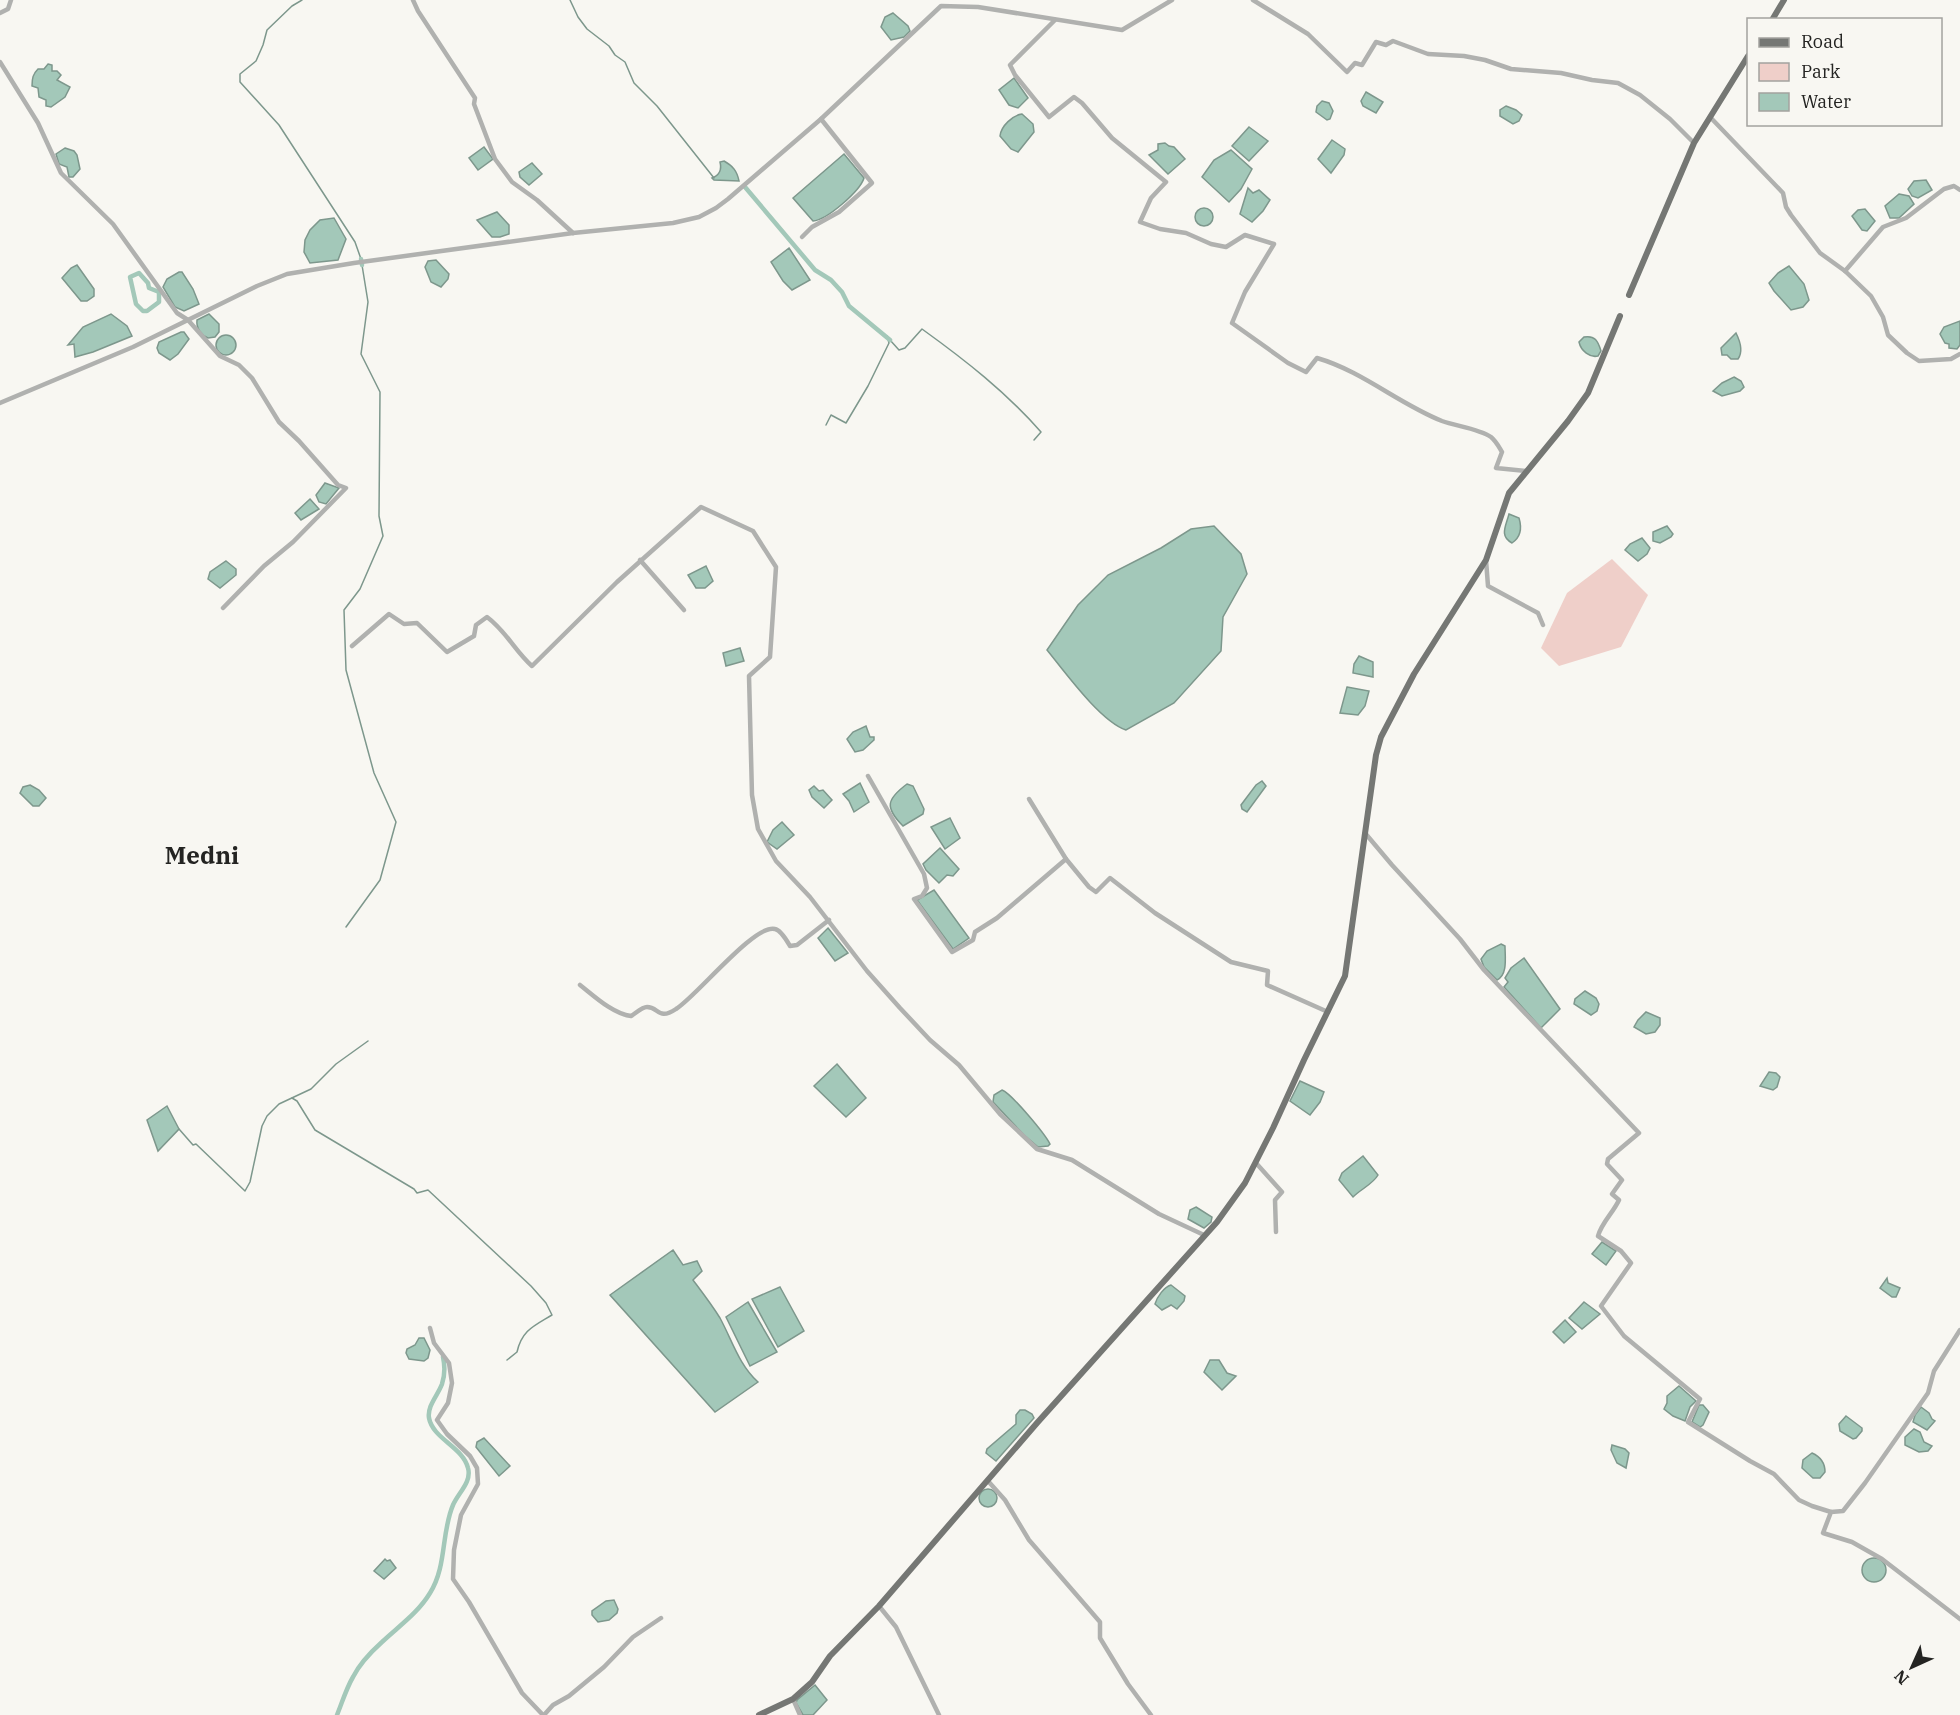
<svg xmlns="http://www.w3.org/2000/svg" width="1960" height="1715" font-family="'IBM Plex Serif',serif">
  <rect width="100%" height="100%" fill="#f8f7f2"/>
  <path fill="#efcfc9" d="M1612 559 1648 595 1621 647 1559 666 1541 648 1567 593Z"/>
  <g fill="#a3c8b9" stroke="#7d978c" stroke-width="1.5">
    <path d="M893 13 908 26 910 31 904 37 891 40 881 27 885 17Z"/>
    <path d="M48 64 52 65V71H57L61 75 57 80 70 87 65 97 51 107 46 106V100L39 97 38 88 32 86C32 78 33 74 38 69H44Z"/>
    <path d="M1014 78 1028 98 1018 108 1009 105 999 90Z"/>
    <path d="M1366 92 1383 102 1376 113 1363 106 1361 101Z"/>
    <path d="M1322 101 1329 103 1333 111 1330 119 1327 120 1316 112 1317 106Z"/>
    <path d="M1506 106 1516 110 1522 115 1519 121 1513 124 1500 116V110Z"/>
    <path d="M1022 114 1033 124 1034 132 1018 152 1011 149 1000 136C1001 126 1013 115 1022 114Z"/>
    <path d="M1249 127 1268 141 1249 161 1232 146Z"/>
    <path d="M1332 140 1345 149 1344 155 1331 173 1318 159Z"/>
    <path d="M1165 143 1169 146 1174 147 1185 159 1168 174 1149 155 1158 150V144Z"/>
    <path d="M484 147 493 159 478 170 469 158Z"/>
    <path d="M65 148 74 151 77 155 80 169 73 177H69L67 167 59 164 56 154Z"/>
    <path d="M1231 150 1252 169 1241 189 1229 202 1202 177 1214 160Z"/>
    <path d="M844 154 864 178C860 191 827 220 813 221L793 198Z"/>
    <path d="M724 161C733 166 737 171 739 181L714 180 712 178C720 175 722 170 720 162Z"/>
    <path d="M532 163 542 174 529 185 520 177 519 172Z"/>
    <path d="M1926 180 1932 190 1918 198 1912 196 1908 189 1914 181Z"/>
    <path d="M1248 188 1253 193 1259 190 1270 200 1263 211 1252 222 1240 214Z"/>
    <path d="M1899 194 1909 196 1914 204 1899 218H1890L1885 206Z"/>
    <circle cx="1204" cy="217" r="9"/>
    <path d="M1865 209 1875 221 1867 231 1862 230 1852 216 1858 210Z"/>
    <path d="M497 212 509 225V234L500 237H492L477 220Z"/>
    <path d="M334 218 346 239 338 260 310 263 304 252 305 240 310 230 320 220Z"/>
    <path d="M789 248 810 280 792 290 783 281 771 262Z"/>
    <path d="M436 260 449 274 448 279 441 287 431 282 425 267 428 261Z"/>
    <path d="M77 265 94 289V296L87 301H81L62 278 71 268Z"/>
    <path d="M1789 266 1804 284 1809 300 1803 307 1791 310 1774 291 1769 283 1778 273Z"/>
    <path d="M179 272H182L193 289 199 304 184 311 175 307 163 287 167 279Z"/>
    <path d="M111 314 127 326 132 336 93 352 75 357 74 344 68 345 83 327Z"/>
    <path d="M209 314 219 324V332L215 337 208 338C201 335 196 328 197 320Z"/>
    <path d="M1960 321V345L1957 349 1949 348V344L1945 343 1940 334 1944 327Z"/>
    <path d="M181 332H184L189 339 178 354 170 360 159 353 157 348 159 342Z"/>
    <path d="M1736 333C1740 341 1743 352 1738 359H1731L1727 355H1722L1721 348Z"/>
    <circle cx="226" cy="345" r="10"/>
    <path d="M1584 337C1595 335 1598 341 1601 351L1598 356C1590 358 1581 351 1579 342Z"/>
    <path d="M1734 377 1741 381 1744 387 1740 391 1722 396 1713 391 1722 383Z"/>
    <path d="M325 483 339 488 326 504 319 502 316 495Z"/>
    <path d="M310 499 319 509 301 520 295 513Z"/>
    <path d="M1509 514 1519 518C1522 528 1521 537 1512 543 1499 536 1506 526 1509 514Z"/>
    <path d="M1214 526 1241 554 1247 574 1223 617 1221 651 1174 703 1126 730C1100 721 1065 672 1047 650L1078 605 1108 575 1161 548 1191 529Z"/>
    <path d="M1667 526 1673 534 1671 537 1660 543 1653 541V532Z"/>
    <path d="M1642 538 1650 548 1647 554 1638 561 1625 550 1630 544Z"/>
    <path d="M226 561 236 569V575L220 588 208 579 210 572Z"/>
    <path d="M706 566 713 581 705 588H696L688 575Z"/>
    <path d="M740 648 744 661 726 666 723 653Z"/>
    <path d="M1359 656 1373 662V677L1353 673 1354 664Z"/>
    <path d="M1347 687 1369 691 1365 706 1358 715 1340 713Z"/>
    <path d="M866 726 870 737H874V740L863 750 855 752 847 739 853 732Z"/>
    <path d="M1262 781 1266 786 1247 812 1242 809 1241 805 1256 785Z"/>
    <path d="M860 783 869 802 854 812 849 801 843 794Z"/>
    <path d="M907 784 913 786 924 809 923 814 903 826C884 807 887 799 907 784Z"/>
    <path d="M30 785 39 790 46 798 39 806H33L20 793 23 787Z"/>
    <path d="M814 786 819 791 823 790 832 800 824 808 812 797 809 790Z"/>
    <path d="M950 818 960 838 945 849 931 827Z"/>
    <path d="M782 822 794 835 777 849 767 842 773 830Z"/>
    <path d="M940 848 959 869 953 876 947 875 939 883 926 870 923 864Z"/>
    <path d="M934 890 969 938 953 949 917 900Z"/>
    <path d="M828 928 848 953 835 961 818 938Z"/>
    <path d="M1501 944 1505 946C1505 957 1508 975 1497 980L1484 967 1481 959 1487 951Z"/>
    <path d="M1524 958 1560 1009 1541 1028 1504 987 1508 982 1505 978 1511 968Z"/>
    <path d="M1585 991 1596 998 1599 1004 1597 1011 1591 1015 1574 1004 1575 999Z"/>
    <path d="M1646 1012 1660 1018V1025L1655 1032 1646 1034 1634 1027 1638 1020Z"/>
    <path d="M837 1064 866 1098 846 1117 814 1086Z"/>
    <path d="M1769 1072 1776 1073 1780 1077 1777 1087 1773 1090 1760 1086Z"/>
    <path d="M1300 1081 1324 1092 1320 1102 1310 1115 1290 1101Z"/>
    <path d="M1002 1090C1012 1094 1045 1134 1050 1144L1048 1146 1038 1147 1024 1135 993 1102 994 1095Z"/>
    <path d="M167 1106 179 1129 158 1151 147 1120Z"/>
    <path d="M1363 1156 1378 1175C1373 1184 1361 1189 1353 1197L1339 1180 1342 1173Z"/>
    <path d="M1196 1207 1212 1217 1211 1222 1204 1228 1188 1219 1190 1210Z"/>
    <path d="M1602 1242 1616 1251 1606 1265 1592 1254Z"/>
    <path d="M673 1250 683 1265 697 1261 702 1271 693 1280C702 1292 712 1305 720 1318 732 1340 739 1365 758 1382L715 1412 610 1295Z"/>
    <path d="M1887 1278 1888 1283 1900 1288 1896 1297H1892L1880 1288Z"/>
    <path d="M1171 1285 1185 1296 1184 1301 1177 1309 1171 1305 1162 1310 1155 1304C1157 1297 1164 1287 1171 1285Z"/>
    <path d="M780 1287 804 1331 778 1347 752 1299Z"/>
    <path d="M748 1302 777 1352 750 1366 726 1317Z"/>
    <path d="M1584 1302 1600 1314 1582 1329 1569 1318Z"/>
    <path d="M1565 1320 1576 1332 1564 1343 1553 1332Z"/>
    <path d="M419 1338H424L430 1350 428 1358 424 1361 409 1359 406 1353 407 1349 415 1345Z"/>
    <path d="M1210 1360H1219L1227 1373 1236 1376 1222 1390 1204 1372Z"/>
    <path d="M1679 1386 1696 1401 1690 1407 1685 1421 1673 1416 1664 1409 1667 1403V1396Z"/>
    <path d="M1699 1405H1703L1709 1412 1703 1425 1700 1427 1692 1422Z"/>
    <path d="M1921 1407 1929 1413 1932 1419 1935 1421 1927 1430 1913 1422 1915 1415Z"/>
    <path d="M1020 1410H1025L1032 1414 1034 1418 996 1461 986 1453 987 1449 1016 1424V1415Z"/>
    <path d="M1846 1416 1862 1428V1431L1856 1438 1853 1439 1840 1431 1839 1424Z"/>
    <path d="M1914 1429 1920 1432 1924 1442 1932 1446 1928 1451 1919 1452 1905 1445V1437Z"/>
    <path d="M484 1438 510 1466 499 1476 476 1447 477 1442Z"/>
    <path d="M1612 1445 1625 1449 1629 1453 1626 1468 1617 1463 1611 1450Z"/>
    <path d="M1812 1453C1821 1457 1825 1463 1825 1472L1820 1478H1813L1802 1468 1803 1460Z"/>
    <circle cx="988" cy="1498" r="9"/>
    <circle cx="1874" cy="1570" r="12"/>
    <path d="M385 1559 387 1561 390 1560 396 1568 384 1579 374 1571Z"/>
    <path d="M614 1600 618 1609 617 1613 609 1620 598 1622 592 1615V1611L606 1601Z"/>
    <path d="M815 1685 827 1700 813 1715H803L796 1703 797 1700Z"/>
  </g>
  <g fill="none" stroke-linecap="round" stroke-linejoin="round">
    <g stroke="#7d978c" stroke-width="1.5">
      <path d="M302 0 292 6 267 30 263 45 256 61 240 74V82L279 125 355 242 361 259"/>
      <path d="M570 0 578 17 587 29 609 46 615 55 625 62 634 83 657 106 714 178"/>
      <path d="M890 340 899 350 905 348 922 329C965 360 1006 392 1041 432L1034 440"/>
      <path d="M826 425 831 415 846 423 868 386 889 343 887 336"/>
      <path d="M346 927 380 880 396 822 374 773 346 670 344 610 360 589 383 536 379 516 380 392 361 354 368 302 362 265"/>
      <path d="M292 1098 297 1101 315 1130 414 1189 417 1193 428 1190 531 1286 546 1303 552 1315C534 1326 522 1330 517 1352L507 1360"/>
      <path d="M179 1129 193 1145 196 1144 245 1191 250 1182 262 1126 267 1116 279 1104 311 1089 336 1064 368 1041"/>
    </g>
    <g stroke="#a3c8b9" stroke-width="4.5">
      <path d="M745 187 815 270 831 280 842 292 849 306 890 340"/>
      <path d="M361 259 362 265"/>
      <path d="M139 273 148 283 149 288 159 292V302L147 311H143L136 304 130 277Z"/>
      <path d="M337 1715C342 1703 346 1689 353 1677 359 1665 372 1651 382 1642 399 1626 418 1613 430 1593 447 1566 441 1533 453 1505 458 1493 472 1482 468 1468 463 1447 433 1439 429 1418 427 1406 438 1395 442 1384 445 1375 445 1366 443 1357"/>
    </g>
    <g stroke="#b0b1af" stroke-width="4.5">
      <path d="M413 0 418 11 475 98 474 104 495 159 512 182 537 200 573 233"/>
      <path d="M1253 0 1308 34 1347 72 1355 63 1362 65 1376 42 1386 45 1393 41 1428 54 1464 56 1485 60 1511 69 1561 73 1592 80 1618 83 1640 95 1670 119 1694 143"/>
      <path d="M0 13 8 9 11 0"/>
      <path d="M1055 20 1010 65 1015 75 1049 117 1074 97 1082 103 1112 138 1166 182 1151 198 1140 222 1160 229 1186 233 1211 244 1226 247 1245 235 1274 244 1245 292 1232 323 1288 363 1306 372 1317 358C1362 371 1399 404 1442 421 1456 426 1480 429 1491 437 1496 441 1499 447 1502 452L1496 468 1526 471"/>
      <path d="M0 62 38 123 61 173 113 224 177 313 188 320 220 356 239 365 252 378 279 422 299 441 338 485 346 488 293 542 264 566 223 608"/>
      <path d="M1711 118 1783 193 1786 207 1791 215 1820 253 1845 271 1871 296 1883 317 1888 335 1907 353 1919 361 1951 359 1960 354"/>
      <path d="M802 237 812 227 839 212 872 183 821 119"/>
      <path d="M1845 271 1883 227 1906 218 1944 189 1954 186 1960 190"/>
      <path d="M0 403 133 347 257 286 287 274 354 263 573 233 673 223 699 217 716 208 728 199 821 119 941 6 978 7 1122 30 1172 0"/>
      <path d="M640 560 684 610"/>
      <path d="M1486 560 1488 586 1538 613 1543 625"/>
      <path d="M352 646 389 614 404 624 417 623 447 652 474 636 476 625 487 617C506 631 515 651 532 666L617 582 701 507 753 531 776 567 770 657 749 676 752 795 758 829 776 861 810 897 867 971 900 1008 930 1040 959 1065 1000 1114 1037 1149 1072 1160 1159 1214 1204 1235"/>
      <path d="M868 776 924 874 927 888 922 896 914 899 952 952 973 940 975 932 997 918 1066 859 1089 887 1096 892 1110 878 1155 913 1231 962 1268 971 1267 985 1328 1012"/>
      <path d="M1029 799 1066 859"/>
      <path d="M1365 833 1392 865 1460 939 1484 970 1639 1133 1608 1159 1607 1164 1622 1180 1612 1194 1619 1200C1613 1213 1602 1222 1598 1236L1621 1251 1631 1263 1601 1306 1624 1336 1700 1399 1688 1422 1750 1461 1774 1474 1799 1500 1812 1506 1831 1512"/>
      <path d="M580 985C594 996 613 1014 631 1016 636 1013 642 1007 647 1007 659 1007 658 1021 676 1009 696 997 755 923 775 929 781 930 787 941 790 946L797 945 829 920"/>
      <path d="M1256 1163 1282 1192 1275 1200 1276 1232"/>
      <path d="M430 1328 434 1343 449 1363 452 1383 448 1403 437 1420 447 1434 470 1456 477 1468 478 1484 461 1515 454 1550 453 1579 469 1602 522 1693 543 1715"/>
      <path d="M1960 1330 1934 1371 1928 1393 1865 1483 1843 1511 1831 1512 1823 1533 1852 1542 1882 1559 1960 1619"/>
      <path d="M988 1481 1005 1500 1029 1540 1100 1622V1638L1128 1684 1151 1715"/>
      <path d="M879 1606 896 1627 939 1715"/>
      <path d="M793 1699 800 1715"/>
      <path d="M544 1715 553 1705 569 1696 604 1667 633 1637 661 1618"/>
    </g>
    <g stroke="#757774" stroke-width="6">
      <path d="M1772 20 1784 0"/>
      <path d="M1629 295 1694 143 1748 56"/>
      <path d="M759 1715 793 1699 812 1682 830 1656 879 1606 1037 1423 1217 1222 1245 1183 1273 1128 1304 1060 1345 976 1376 755 1381 737 1414 674 1486 560 1509 493 1568 421 1588 393 1620 316"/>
    </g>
  </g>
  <g text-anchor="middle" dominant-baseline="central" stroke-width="4.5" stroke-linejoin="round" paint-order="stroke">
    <g font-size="24" font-weight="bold" fill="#242422" stroke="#f8f7f2">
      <text x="202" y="855">Medni</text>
    </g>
  </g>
  <rect x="1747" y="18" width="195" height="108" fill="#f8f7f2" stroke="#a3a39f" stroke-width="1.5"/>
  <rect x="1759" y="38" width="30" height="9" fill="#757774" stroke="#a3a39f" stroke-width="1.5"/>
  <text x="1801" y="48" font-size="18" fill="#242422">Road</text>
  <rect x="1759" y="63" width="30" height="18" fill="#efcfc9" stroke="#a3a39f" stroke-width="1.5"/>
  <text x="1801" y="78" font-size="18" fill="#242422">Park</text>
  <rect x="1759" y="93" width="30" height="18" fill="#a3c8b9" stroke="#a3a39f" stroke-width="1.5"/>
  <text x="1801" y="108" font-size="18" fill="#242422">Water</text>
  <g transform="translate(1912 1667) rotate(225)" stroke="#f8f7f2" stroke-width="4.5" paint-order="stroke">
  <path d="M0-4.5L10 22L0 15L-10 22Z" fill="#242422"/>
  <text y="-9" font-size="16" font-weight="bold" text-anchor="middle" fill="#242422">N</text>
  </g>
</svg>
